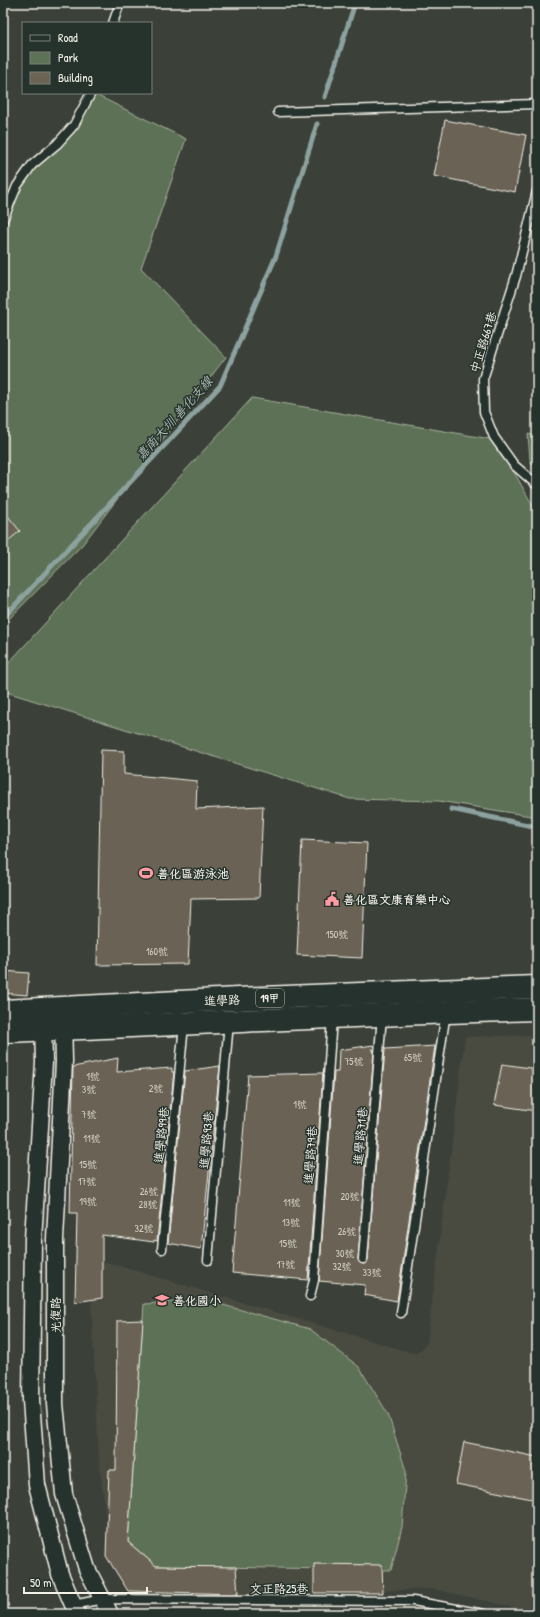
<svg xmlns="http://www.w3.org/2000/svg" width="540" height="1617" font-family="'Patrick Hand','LXGW WenKai TC',sans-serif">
  <rect width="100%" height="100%" fill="#3b4139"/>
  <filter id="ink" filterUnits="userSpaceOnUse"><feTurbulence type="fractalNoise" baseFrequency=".025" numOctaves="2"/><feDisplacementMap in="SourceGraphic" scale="8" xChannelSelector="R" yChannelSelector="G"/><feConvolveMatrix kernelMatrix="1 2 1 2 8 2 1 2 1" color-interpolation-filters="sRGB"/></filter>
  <g filter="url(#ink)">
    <path fill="#494b41" d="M537 1035V1613L434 1589 131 1598 109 1545 99 1458 89 1257 416 1354 427 1343 465 1037Z"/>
    <g fill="#5c7155" stroke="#a8b19e">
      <path d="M92 93 186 139 141 268 226 357 82 545 3 625V220L17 186 57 144Z"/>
      <path d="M252 398 496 440 537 513V817L439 801 350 799 3 691V669Z"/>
      <path d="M528 434 537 436V472L530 460Z"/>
      <path d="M205 1300 310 1329 359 1367 388 1414 406 1471 402 1527 391 1570 156 1566 128 1542 144 1304Z"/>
    </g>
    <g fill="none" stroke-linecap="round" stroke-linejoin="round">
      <g stroke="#8da29f" stroke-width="5">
        <path d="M325 97 355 3"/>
        <path d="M3 618 220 386 276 256 317 124"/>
        <path d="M451 809 537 827"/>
      </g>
    </g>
    <g fill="#6b6354" stroke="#f4f1e8">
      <path d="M445 120 526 135 515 192 434 176Z"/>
      <path d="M3 510 20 531 3 545Z"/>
      <path d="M101 750 124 751V774L197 781 196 809 263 806 259 898 191 899 188 964 97 965Z"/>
      <path d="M302 840 367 843 362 958 297 955Z"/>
      <path d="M3 971 29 973 27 995 3 993Z"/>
      <path d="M373 1045 372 1050H374L358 1259 360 1263 363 1264 367 1262 368 1259 385 1049 435 1046 397 1301 364 1295 365 1285 319 1281 334 1072H338L339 1050Z"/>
      <path d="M118 1058 117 1072 172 1068V1072H174L157 1241 154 1240V1242L102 1235V1298L75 1302 77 1213H70L73 1067Z"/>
      <path d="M502 1064 537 1069V1111L494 1105Z"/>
      <path d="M220 1066 201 1249 168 1243 185 1071Z"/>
      <path d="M323 1073 308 1280 232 1273 248 1075Z"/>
      <path d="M143 1320 128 1542 156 1566 236 1567 238 1594 128 1591 106 1556 109 1470H116L117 1321Z"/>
      <path d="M464 1442 537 1457V1500L456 1484Z"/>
      <path d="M314 1564 382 1565 383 1593H314Z"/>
    </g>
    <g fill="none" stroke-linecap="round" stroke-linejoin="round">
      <defs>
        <g id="service">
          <path d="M113 23 120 3"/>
          <path d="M278 112 537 104"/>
          <path d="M537 191 516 276 483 379 484 412 494 437 514 465 537 485"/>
          <path d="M3 220 17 186 32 165 57 144 74 125 91 93"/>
          <path d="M162 1249 184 1025"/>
          <path d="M363 1259 382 1015"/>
          <path d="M208 1260 229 1022"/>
          <path d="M310 1296 314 1280 332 1018"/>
          <path d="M401 1313 446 1012"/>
          <path d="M73 1605 103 1599 413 1601 484 1614"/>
        </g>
        <g id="minor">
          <path d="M43 1019 44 1062 33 1239 31 1400 37 1485 60 1574 77 1614"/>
          <path d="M63 1019 64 1061 55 1239V1404L64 1494 87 1569 110 1614"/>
        </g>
        <g id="primary">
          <path d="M3 1011 238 999 537 987"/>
          <path d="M3 1031C181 1025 359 1014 537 1009"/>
        </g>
      </defs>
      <use href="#service" stroke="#f4f1e8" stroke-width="11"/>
      <use href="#minor" stroke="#f4f1e8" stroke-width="19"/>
      <use href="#primary" stroke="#f4f1e8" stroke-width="25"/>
      <use href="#service" stroke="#26332d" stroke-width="8"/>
      <use href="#minor" stroke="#26332d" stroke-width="16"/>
      <use href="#primary" stroke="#26332d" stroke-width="22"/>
    </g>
  </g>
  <defs>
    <symbol id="stadium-bare" viewBox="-9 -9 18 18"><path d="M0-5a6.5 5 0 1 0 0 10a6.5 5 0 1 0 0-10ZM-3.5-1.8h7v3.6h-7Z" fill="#ff9aa2" stroke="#26332d" stroke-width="2.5" paint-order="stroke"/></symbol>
    <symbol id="civic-bare" viewBox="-9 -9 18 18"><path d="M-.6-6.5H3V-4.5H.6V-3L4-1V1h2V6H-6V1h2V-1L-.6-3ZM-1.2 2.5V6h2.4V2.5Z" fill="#ff9aa2" stroke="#26332d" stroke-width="2.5" paint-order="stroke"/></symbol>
    <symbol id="school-bare" viewBox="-9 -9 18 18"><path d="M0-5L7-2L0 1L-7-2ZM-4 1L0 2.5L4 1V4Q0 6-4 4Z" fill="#ff9aa2" stroke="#26332d" stroke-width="2.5" paint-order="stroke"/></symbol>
  </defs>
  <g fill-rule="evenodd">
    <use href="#stadium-bare" x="136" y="863" width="20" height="20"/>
    <use href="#civic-bare" x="322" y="889" width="20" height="20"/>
    <use href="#school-bare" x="152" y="1290" width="20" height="20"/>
  </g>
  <g text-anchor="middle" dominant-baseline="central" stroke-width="3" stroke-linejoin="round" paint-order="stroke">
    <g font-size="10" fill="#d2cec3">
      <text x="337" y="934">150號</text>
      <text x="157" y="951">160號</text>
      <text x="413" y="1057">65號</text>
      <text x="354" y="1061">75號</text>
      <text x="93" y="1076">1號</text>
      <text x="156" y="1088">2號</text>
      <text x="89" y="1089">3號</text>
      <text x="300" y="1104">1號</text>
      <text x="89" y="1114">7號</text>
      <text x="92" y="1138">11號</text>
      <text x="88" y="1164">15號</text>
      <text x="87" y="1181">17號</text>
      <text x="149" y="1191">26號</text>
      <text x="350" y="1196">20號</text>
      <text x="88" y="1201">19號</text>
      <text x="292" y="1202">11號</text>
      <text x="148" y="1204">28號</text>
      <text x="291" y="1222">13號</text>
      <text x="144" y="1228">32號</text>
      <text x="347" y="1231">26號</text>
      <text x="288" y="1243">15號</text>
      <text x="345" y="1253">30號</text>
      <text x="286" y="1264">17號</text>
      <text x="342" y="1266">32號</text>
      <text x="372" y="1272">33號</text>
    </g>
    <rect fill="#26332d" stroke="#b6b8b0" stroke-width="1" x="256" y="989" width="28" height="18" rx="3"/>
    <g font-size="11" font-weight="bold" fill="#f4f1e8">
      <text x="270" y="998">19甲</text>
    </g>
    <g font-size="12" fill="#f4f1e8" stroke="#26332d">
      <text transform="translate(483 342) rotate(-73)">中正路667巷</text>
      <text transform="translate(222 1000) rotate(-2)">進學路</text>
      <text transform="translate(161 1135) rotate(-84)">進學路99巷</text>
      <text transform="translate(360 1136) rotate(-85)">進學路71巷</text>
      <text transform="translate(206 1140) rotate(-85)">進學路93巷</text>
      <text transform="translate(310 1155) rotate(-86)">進學路79巷</text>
      <text transform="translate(55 1315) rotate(-90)">光復路</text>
      <text x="279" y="1588">文正路25巷</text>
    </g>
    <g font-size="12" font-weight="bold" fill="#f4f1e8" stroke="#26332d" text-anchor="start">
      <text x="157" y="873">善化區游泳池</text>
      <text x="343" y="899">善化區文康育樂中心</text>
      <text x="173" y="1300">善化國小</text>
    </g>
    <g font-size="13" font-style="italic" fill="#b0bdb7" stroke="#26332d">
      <text transform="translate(174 418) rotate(-48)">嘉南大圳 善化支線</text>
    </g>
  </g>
  <rect width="540" height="1617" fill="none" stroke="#26332d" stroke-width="16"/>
  <rect x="8" y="8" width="524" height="1601" fill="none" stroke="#f4f1e8" stroke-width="1.5" filter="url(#ink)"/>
  <rect x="22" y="22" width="130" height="72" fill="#26332d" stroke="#787f78"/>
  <rect x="30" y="35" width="20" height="6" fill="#26332d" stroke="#787f78"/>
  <text x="58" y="42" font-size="12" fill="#f4f1e8">Road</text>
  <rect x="30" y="52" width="20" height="12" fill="#5c7155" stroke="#787f78"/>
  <text x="58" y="62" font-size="12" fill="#f4f1e8">Park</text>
  <rect x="30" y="72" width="20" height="12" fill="#6b6354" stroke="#787f78"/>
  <text x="58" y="82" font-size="12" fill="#f4f1e8">Building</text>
  <path d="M24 1587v6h123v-6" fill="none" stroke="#f4f1e8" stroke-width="2"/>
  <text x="30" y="1587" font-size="12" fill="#f4f1e8" stroke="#26332d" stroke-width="3" paint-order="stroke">50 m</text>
</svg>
